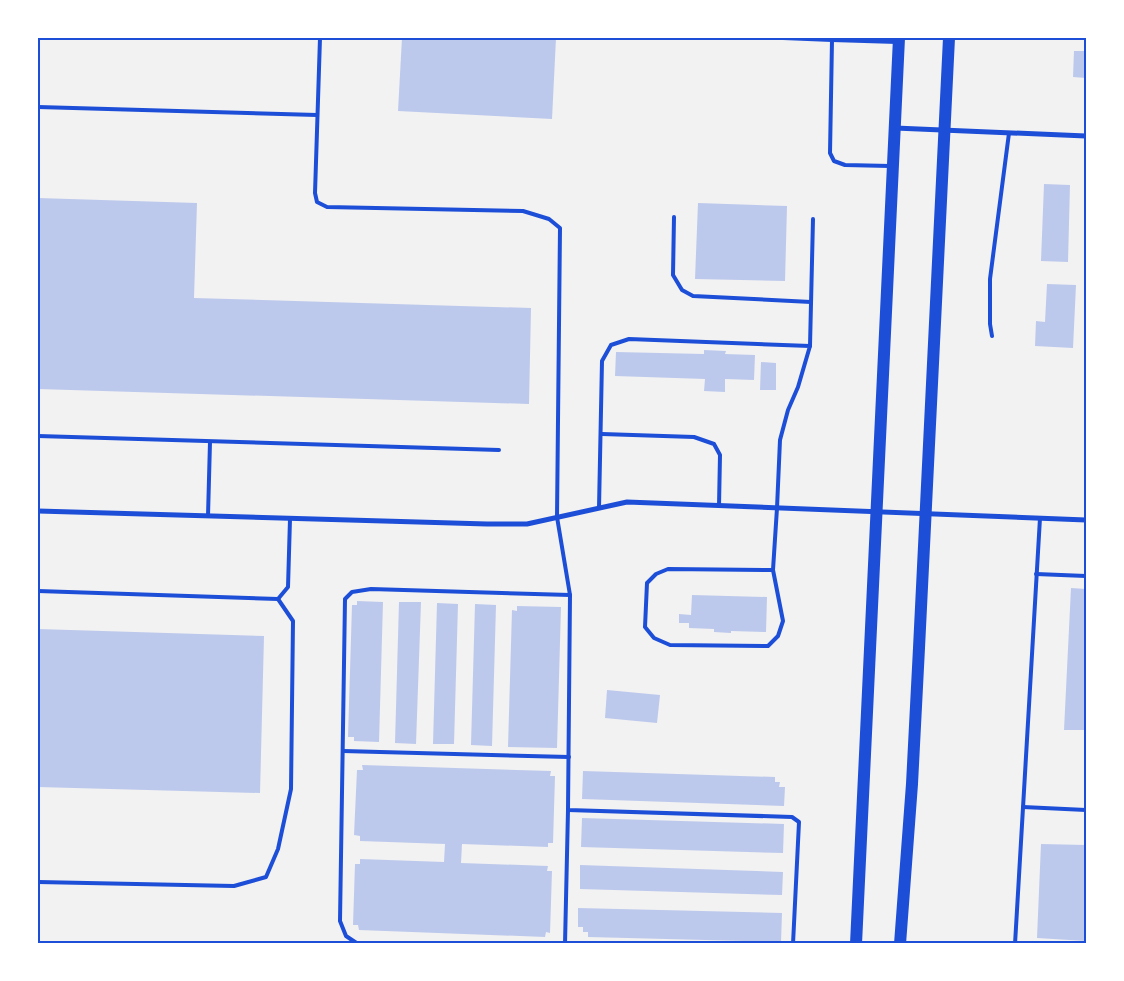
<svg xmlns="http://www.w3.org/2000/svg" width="1124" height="981" font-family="Poppins,sans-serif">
  <rect width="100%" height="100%" fill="#f2f2f2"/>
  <g fill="#bdc9ec">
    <path d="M402 38H556L552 119 398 111Z"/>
    <path d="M1074 51H1086V78L1073 77Z"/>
    <path d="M1044 184 1070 185 1068 262 1041 261Z"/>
    <path d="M38 198 197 203 194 298 531 308 529 404 38 389Z"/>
    <path d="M698 203 787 206 785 281 695 279Z"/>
    <path d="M1047 284 1076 285 1073 348 1035 346 1036 321 1045 322Z"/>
    <path d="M704 350 726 351 725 354 755 355 754 380 725 379V392L704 391 705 379 615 376 616 352 704 354Z"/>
    <path d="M761 362 776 363V390H760Z"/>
    <path d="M1071 588 1086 589V730H1064Z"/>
    <path d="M692 595 767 597 766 632 731 631V633L714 632V629L689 628V623H679V614L691 615Z"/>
    <path d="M357 601 383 602 379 742 354 741V737H348L352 605H357Z"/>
    <path d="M399 602H421L416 744 395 743Z"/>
    <path d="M437 603 458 604 454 744H433Z"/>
    <path d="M475 604 496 605 492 746 471 745Z"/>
    <path d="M517 606 561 607 557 748 508 747 512 610 517 611Z"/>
    <path d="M38 629 264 636 260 793 38 787Z"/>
    <path d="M607 690 660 695 657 723 605 718Z"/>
    <path d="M362 765 551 771 550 776H555L553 843H548V847L462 844 461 863 548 866 547 871H552L550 933 546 932 545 937 359 930 358 925H353L355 864H360V859L444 862 445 844 360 841V836L354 835 357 770H363Z"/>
    <path d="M583 771 775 777V782H780L779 787H785L784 806 582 799Z"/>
    <path d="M582 818 784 824 783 853 581 847Z"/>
    <path d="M1041 844 1086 845V941L1037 938Z"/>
    <path d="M580 865 783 872 782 895 580 889Z"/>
    <path d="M578 908 782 913 781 942 588 937V932H583V927H578Z"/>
  </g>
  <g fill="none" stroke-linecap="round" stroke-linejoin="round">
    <g stroke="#1d4ed8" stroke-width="4">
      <path d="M320 38 315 193 317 202 327 207 523 211 549 219 560 228 557 517 570 595 371 589 352 592 345 599 340 921 346 936 358 944"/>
      <path d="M783 38 832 40 830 153 834 161 845 165 890 166"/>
      <path d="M832 40 897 42"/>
      <path d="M38 107 317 115"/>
      <path d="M674 217 673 275 682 290 693 296 811 302"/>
      <path d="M992 336 990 324V279L1009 133"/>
      <path d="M810 346 813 219"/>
      <path d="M602 434 694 437 714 444 720 455 719 506"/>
      <path d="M38 436 499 450"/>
      <path d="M599 508 602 361 611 345 629 339 810 346 798 387 788 410 780 440 777 508 773 570 783 621 778 636 768 646 670 645 654 638 645 627 647 583 656 574 668 569 773 570"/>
      <path d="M208 516 210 442"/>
      <path d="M1036 574 1086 576"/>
      <path d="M38 591 278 599 288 587 290 519"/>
      <path d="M570 595 568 810 792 817 799 822 793 944"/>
      <path d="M343 751 569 757"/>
      <path d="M1023 807 1086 810"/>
      <path d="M38 882 234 886 266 877 278 849 291 789 293 621 278 599"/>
      <path d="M565 944 568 810"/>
      <path d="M1015 944 1040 518"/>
    </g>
    <g stroke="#1d4ed8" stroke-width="5">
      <path d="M895 128 1086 136"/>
      <path d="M38 511 487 524H527L627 502 1086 520"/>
    </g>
    <g stroke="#1d4ed8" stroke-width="12">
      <path d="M856 944 899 38"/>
      <path d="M900 944 912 784 919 648 949 38"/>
    </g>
  </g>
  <rect width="1124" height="981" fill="none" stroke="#ffffff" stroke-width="78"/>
  <rect x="39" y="39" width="1046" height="903" fill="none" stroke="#1d4ed8" stroke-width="2"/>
</svg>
